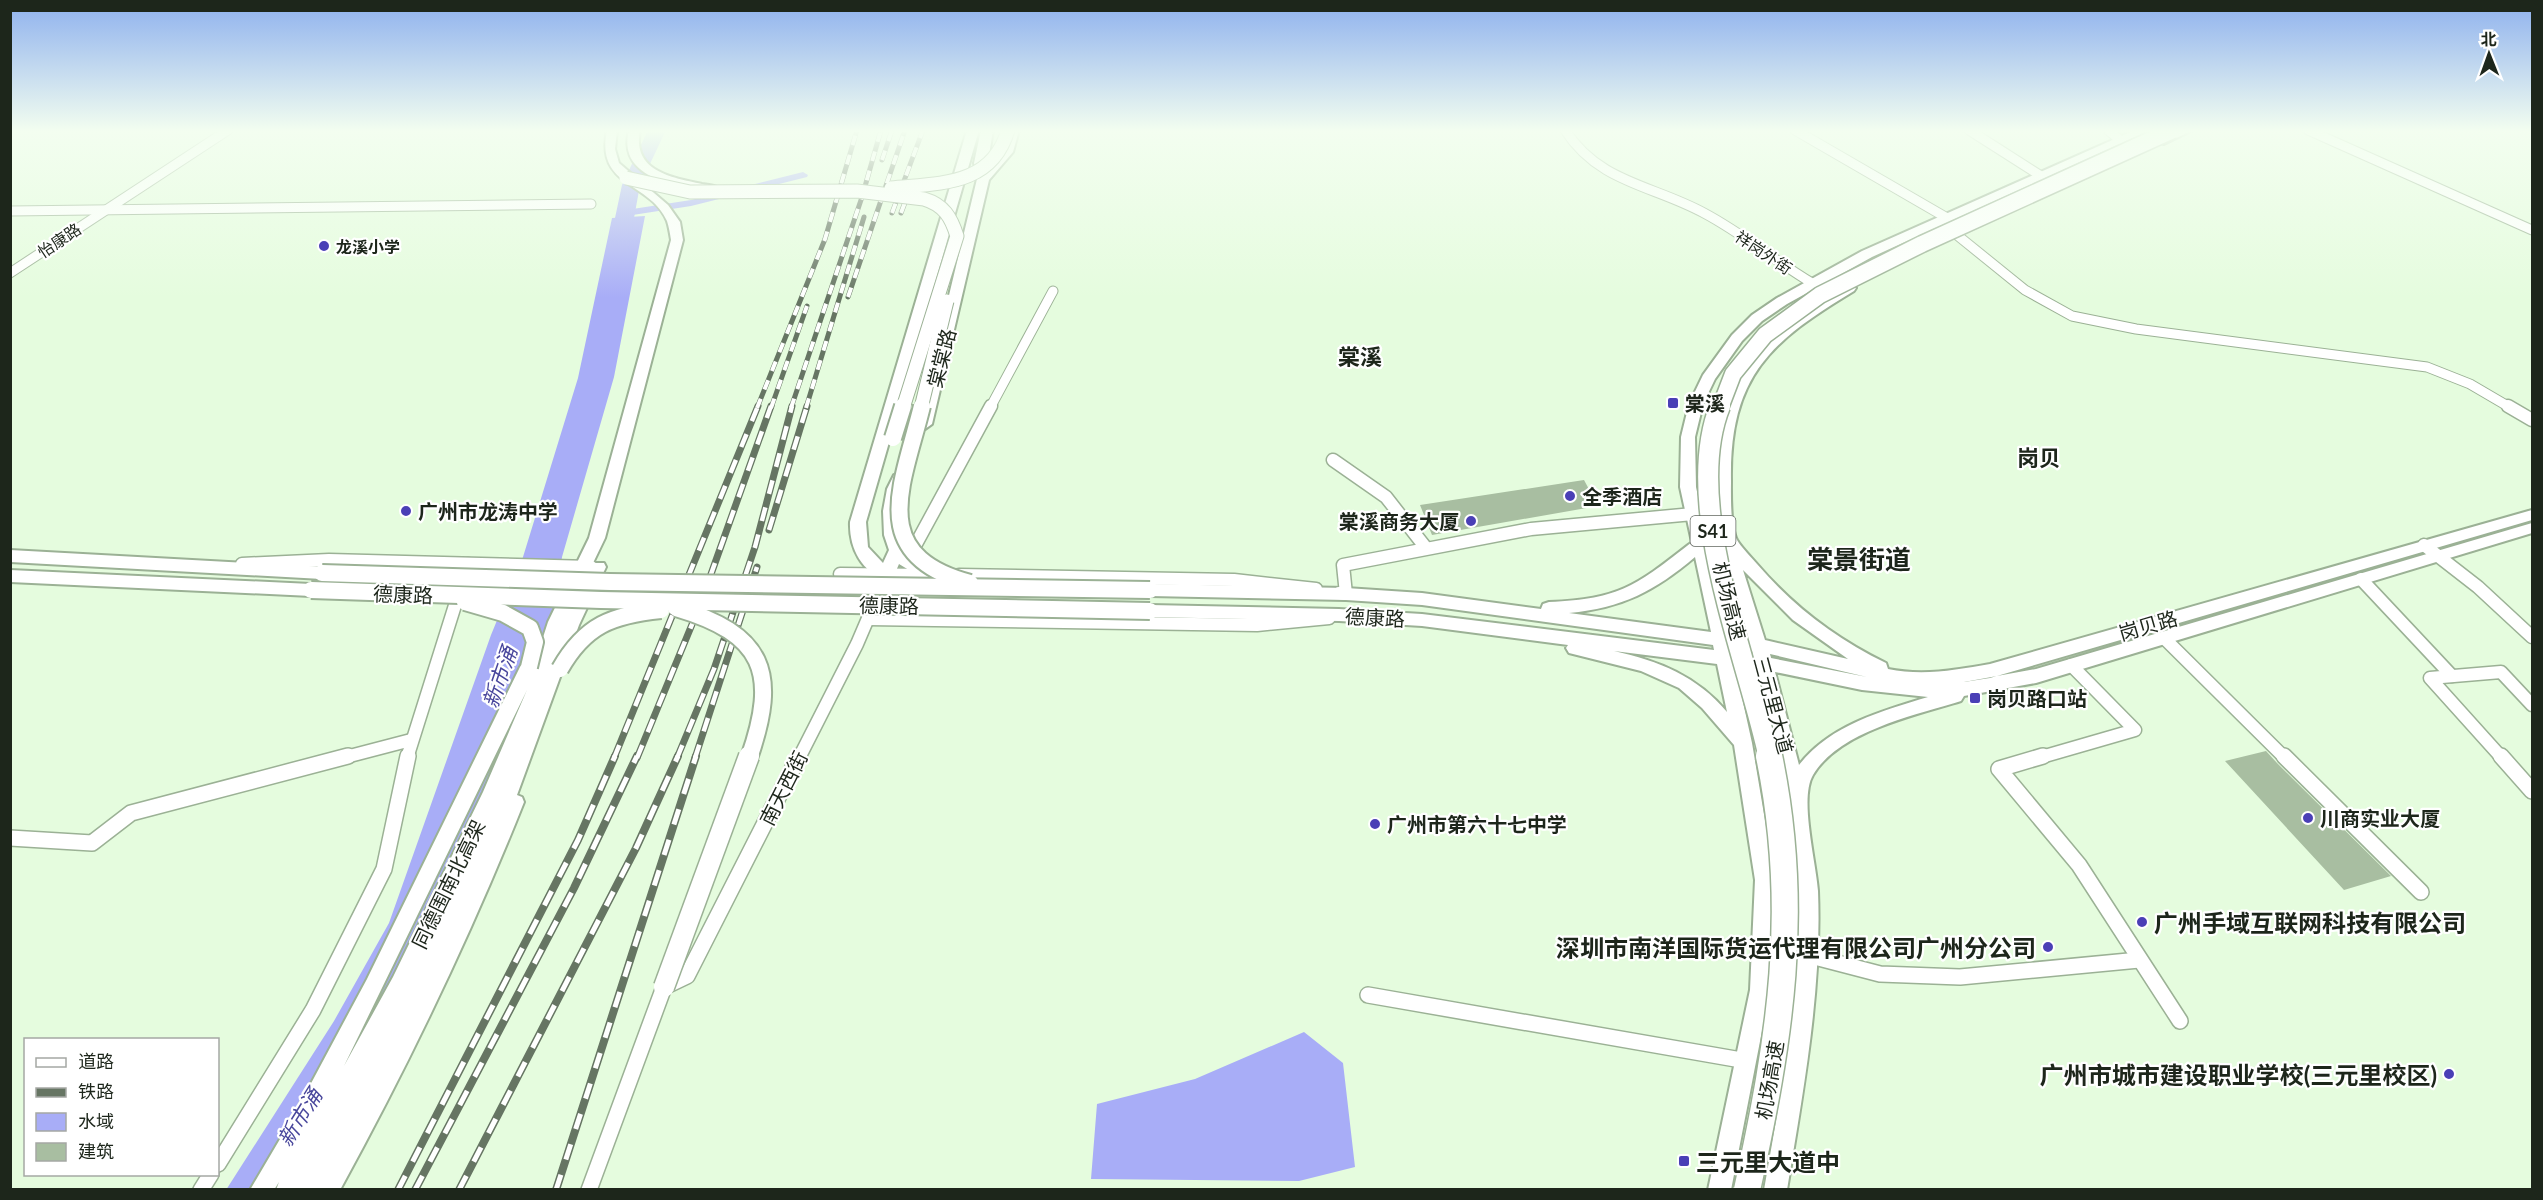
<svg xmlns="http://www.w3.org/2000/svg" width="2543" height="1200" font-family="Lato,'Noto Sans SC',sans-serif">
  <rect width="100%" height="100%" fill="#e5fcde"/>
  <g fill="#a8adf7">
    <path d="M645 216 614 377 562 557 554 617 466 854 299 1189 226 1190 334 1021 389 923 491 635 523 557 578 378 612 218Z"/>
    <path d="M1304 1032 1343 1063 1355 1167 1299 1181 1091 1179 1097 1104 1195 1079Z"/>
  </g>
  <g fill="none" stroke-linecap="round" stroke-linejoin="round">
    <path fill="#a8adf7" fill-rule="evenodd" d="M803 172 808 175 807 177 691 206 626 216 620 213 626 210 691 200Z"/>
    <path fill="#a8adf7" fill-rule="evenodd" d="M648 130H666L640 185 628 251 618 257 611 255 608 251 622 185Z"/>
  </g>
  <g fill="#a8bea1">
    <path d="M1584 480 1598 506 1432 535 1420 505Z"/>
    <path d="M2266 751 2277 763 2391 876 2344 890 2225 761Z"/>
  </g>
  <g fill="none" stroke-linecap="round" stroke-linejoin="round">
    <defs>
      <g id="street-far2">
        <path d="M1565 130C1599 183 1653 185 1704 213 1742 233 1775 261 1812 283"/>
        <path d="M1795 130 1947 218"/>
        <path d="M1969 130 2041 176"/>
        <path d="M2108 130 2120 140"/>
        <path d="M2308 130 2532 230"/>
        <path d="M10 211 591 204"/>
        <path d="M1957 235 2025 290 2072 316 2136 329 2427 367 2470 384 2511 408"/>
        <path d="M10 273 228 130"/>
        <path d="M990 408 1053 291"/>
      </g>
      <g id="street-far1">
        <path d="M2508 406 2532 420"/>
        <path d="M1333 460 1386 497 1426 548"/>
        <path d="M2424 545 2478 587 2532 637"/>
        <path d="M910 555 991 406"/>
        <path d="M242 564 329 560 591 567"/>
        <path d="M840 574 932 575"/>
        <path d="M959 575 1234 580 1316 589"/>
        <path d="M2361 579 2452 676"/>
        <path d="M1339 593 1346 594 1343 565 1531 529 1693 514"/>
        <path d="M868 619 1257 625 1329 618"/>
        <path d="M2164 638 2285 758"/>
        <path d="M342 758 411 740"/>
        <path d="M407 758 468 564"/>
        <path d="M799 758 857 644 884 581"/>
        <path d="M2038 758 2135 730 2071 665"/>
        <path d="M2502 758 2430 678 2501 672 2532 705"/>
      </g>
      <g id="street">
        <path d="M2043 756 1999 769 2079 865 2180 1021"/>
        <path d="M2284 756 2421 892"/>
        <path d="M2501 756 2532 791"/>
        <path d="M10 838 92 843 131 813 348 756"/>
        <path d="M1807 955 1880 974 1960 977 2139 960"/>
        <path d="M1368 995 1747 1061"/>
        <path d="M218 1164 313 1010 384 869 408 756"/>
        <path d="M201 1190 211 1174"/>
        <path d="M589 1190 664 987 687 976 799 756"/>
      </g>
      <g id="secondary">
        <path d="M607 130H617L615 149 619 163 668 205 680 222 683 240 605 538 593 563H604L606 567 579 625 517 795 522 797 524 802C471 935 409 1064 340 1190H276L279 1182 274 1190H250L293 1117 367 979 520 667 523 662H535L548 622 589 538 671 240C670 234 669 227 667 221 650 181 595 188 607 130ZM527 690 483 792 393 977 344 1066Z"/>
        <path d="M629 130H640C632 171 670 177 702 184 710 185 718 186 724 191L718 195C682 186 616 181 629 130Z"/>
        <path d="M967 130H979L866 522 868 547 883 563 889 550 884 535 883 511 887 489 894 475H904L907 479C897 503 891 540 912 559 920 565 930 567 935 575L927 581 899 564 893 578 887 580C861 572 849 547 850 522Z"/>
        <path d="M981 130H993L987 168 1001 151 1008 130H1019L1013 152 989 180 932 424 925 429 918 424 977 179 974 163Z"/>
        <path d="M2135 130H2150L1872 257 1787 304 1762 321 1742 341 1715 379 1703 404 1695 437 1696 487 1728 635 1747 637C1710 529 1685 392 1794 316 1810 305 1831 289 1849 284L1856 288 1854 291C1771 341 1729 376 1731 481 1731 495 1730 527 1737 540 1741 547 1751 557 1757 564 1793 606 1836 639 1886 663L1888 669C1923 676 1956 670 1990 664L2532 510V520L1990 678 1964 682 2036 669 2532 523V533L2036 683 1964 696 1961 701C1916 715 1839 731 1813 775 1799 798 1816 862 1818 891 1822 992 1803 1091 1787 1190H1764C1781 1091 1801 992 1798 892 1796 816 1777 741 1757 669L1735 666 1752 743 1775 880 1770 990 1731 1190H1708L1750 990 1755 880 1734 745 1702 708 1679 688 1641 671 1569 653 1566 648 1568 645 1422 626 1339 621 1150 617 1142 611 1150 605 1339 609 1422 614 1714 650 1713 645 1422 605 1346 600 1150 596 1142 590 1150 584 1346 588 1422 593 1541 609 1543 604 1549 602C1621 599 1637 585 1692 542L1680 487 1681 437 1689 404 1703 375 1732 335 1752 315 1777 298 1862 251ZM1695 557 1711 632 1569 613C1622 608 1655 591 1695 557ZM1743 570 1793 620 1848 659 1765 640ZM1731 648 1752 651 1753 655 1732 652ZM1614 651 1717 664 1727 712C1697 676 1659 661 1614 651ZM1770 654 1867 677 1771 658ZM1775 672 1862 690 1928 697C1882 711 1830 725 1799 765Z"/>
        <path d="M2178 130H2193L2164 144 2154 142Z"/>
        <path d="M10 550 322 567 330 573 322 579 10 562Z"/>
        <path d="M10 570 311 584 319 590 311 596 10 582Z"/>
      </g>
    </defs>
    <use href="#street-far2" stroke="#9bb195" stroke-width="11"/>
    <use href="#street-far1" stroke="#9bb195" stroke-width="15"/>
    <use href="#street" stroke="#9bb195" stroke-width="18"/>
    <use href="#secondary" stroke="#9bb195" stroke-width="4"/>
    <use href="#street-far2" stroke="#fff" stroke-width="9"/>
    <use href="#street-far1" stroke="#fff" stroke-width="12"/>
    <use href="#street" stroke="#fff" stroke-width="15"/>
    <use href="#secondary" fill="#fff" fill-rule="evenodd"/>
    <defs>
      <g id="rail-far2">
        <path d="M882 160 892 130"/>
        <path d="M892 213 923 130"/>
        <path d="M901 213 910 189"/>
        <path d="M848 297 905 130"/>
        <path d="M757 408 825 239 857 130"/>
        <path d="M771 408 807 306"/>
        <path d="M791 408 862 197 881 130"/>
        <path d="M806 408 864 217"/>
      </g>
      <g id="rail-far1">
        <path d="M769 530 807 406"/>
        <path d="M614 758 758 406"/>
        <path d="M637 758 700 605 771 406"/>
        <path d="M677 758 714 669 755 547 792 406"/>
        <path d="M695 758 757 567"/>
      </g>
      <g id="rail">
        <path d="M398 1190 578 840 615 756"/>
        <path d="M415 1190 574 888 637 756"/>
        <path d="M459 1190 636 848 678 756"/>
        <path d="M556 1190 696 756"/>
      </g>
    </defs>
    <use href="#rail-far2" stroke="#667563" stroke-width="5"/>
    <use href="#rail-far1" stroke="#667563" stroke-width="7"/>
    <use href="#rail" stroke="#667563" stroke-width="8"/>
    <use href="#rail-far2" stroke="#fff" stroke-width="4" stroke-dasharray="10" stroke-linecap="butt"/>
    <use href="#rail-far1" stroke="#fff" stroke-width="4.5" stroke-dasharray="14" stroke-linecap="butt"/>
    <use href="#rail" stroke="#fff" stroke-width="5" stroke-dasharray="16" stroke-linecap="butt"/>
    <defs>
      <g id="secondary-bridge-far2">
        <path d="M626 178 690 192 857 191 924 199C944 205 951 217 957 236L903 408"/>
        <path d="M891 188C940 183 992 186 1008 130"/>
        <path d="M921 408 947 301"/>
      </g>
      <g id="secondary-bridge-far1">
        <path d="M922 406C903 484 865 555 970 583"/>
        <path d="M893 438 903 406"/>
        <path d="M322 573 610 582 1150 590"/>
        <path d="M311 590 601 600 1150 611"/>
        <path d="M465 602 503 613 530 628 535 642 529 667"/>
        <path d="M676 608C764 634 779 672 749 758"/>
        <path d="M560 669C585 625 612 615 661 610"/>
      </g>
      <path id="secondary-bridge" d="M664 987 749 756"/>
      <path id="highway-bridge-far2" d="M1720 408 1733 374 1765 335 1820 295 1922 244 2173 130"/>
      <path id="highway-bridge-far1" d="M1720 406C1681 503 1748 659 1769 758"/>
      <path id="highway-bridge" d="M1747 1190C1780 1040 1801 910 1769 756"/>
    </defs>
    <use href="#secondary-bridge-far2" stroke="#9bb195" stroke-width="15" stroke-linecap="butt"/>
    <use href="#secondary-bridge-far1" stroke="#9bb195" stroke-width="20" stroke-linecap="butt"/>
    <use href="#secondary-bridge" stroke="#9bb195" stroke-width="23" stroke-linecap="butt"/>
    <use href="#highway-bridge-far2" stroke="#9bb195" stroke-width="19" stroke-linecap="butt"/>
    <use href="#highway-bridge-far1" stroke="#9bb195" stroke-width="23" stroke-linecap="butt"/>
    <use href="#highway-bridge" stroke="#9bb195" stroke-width="29" stroke-linecap="butt"/>
    <use href="#secondary-bridge-far2" stroke="#fff" stroke-width="13"/>
    <use href="#secondary-bridge-far1" stroke="#fff" stroke-width="16"/>
    <use href="#secondary-bridge" stroke="#fff" stroke-width="20"/>
    <use href="#highway-bridge-far2" stroke="#fff" stroke-width="16"/>
    <use href="#highway-bridge-far1" stroke="#fff" stroke-width="20"/>
    <use href="#highway-bridge" stroke="#fff" stroke-width="26"/>
  </g>
  <linearGradient id="sky" x2="0" y2="1"><stop stop-color="#8eb1ee"/><stop offset="0.44" stop-color="#f3fef0"/><stop offset="1" stop-color="#f3fef0" stop-opacity="0"/></linearGradient>
  <rect width="2543" height="298" fill="url(#sky)"/>
  <g fill="#4a3fb6" stroke="#fff" stroke-width="2">
    <circle cx="324" cy="246" r="6"/>
    <rect x="1667" y="397" width="12" height="12" rx="3"/>
    <circle cx="1570" cy="496" r="6"/>
    <circle cx="406" cy="511" r="6"/>
    <circle cx="1471" cy="521" r="6"/>
    <rect x="1969" y="692" width="12" height="12" rx="3"/>
    <circle cx="2308" cy="818" r="6"/>
    <circle cx="1375" cy="824" r="6"/>
    <circle cx="2142" cy="922" r="6"/>
    <circle cx="2048" cy="947" r="6"/>
    <circle cx="2449" cy="1074" r="6"/>
    <rect x="1678" y="1155" width="12" height="12" rx="3"/>
  </g>
  <g text-anchor="middle" dominant-baseline="central" stroke-width="4.5" stroke-linejoin="round" paint-order="stroke">
    <g font-size="16" fill="#1d261b" stroke="#fff">
      <text transform="translate(59 240) rotate(-34)">怡康路</text>
      <text transform="translate(1764 252) rotate(34)">祥岗外街</text>
    </g>
    <g font-size="16" font-weight="bold" fill="#1d261b" stroke="#fff" text-anchor="start">
      <text x="336" y="246">龙溪小学</text>
    </g>
    <rect fill="#fff" stroke="#61675f" stroke-width="1.5" x="1690.5" y="516" width="45" height="30" rx="4.5"/>
    <g font-size="18" font-weight="bold" fill="#1d261b">
      <text x="1713" y="531">S41</text>
    </g>
    <g font-size="20" fill="#1d261b" stroke="#fff">
      <text transform="translate(941 358) rotate(-76)">棠棠路</text>
      <text transform="translate(403 594) rotate(2)">德康路</text>
      <text transform="translate(1730 601) rotate(76)">机场高速</text>
      <text transform="translate(889 605) rotate(1)">德康路</text>
      <text transform="translate(1375 617) rotate(3)">德康路</text>
      <text transform="translate(2148 625) rotate(-16)">岗贝路</text>
      <text transform="translate(1774 705) rotate(75)">三元里大道</text>
      <text transform="translate(783 788) rotate(-63)">南天西街</text>
      <text transform="translate(448 884) rotate(-64)">同德围南北高架</text>
      <text transform="translate(1769 1080) rotate(-80)">机场高速</text>
    </g>
    <g font-size="20" font-weight="bold" fill="#1d261b" stroke="#fff" text-anchor="start">
      <text x="1685" y="403">棠溪</text>
      <text x="1582" y="496">全季酒店</text>
      <text x="418" y="511">广州市龙涛中学</text>
      <text x="1459" y="521" text-anchor="end">棠溪商务大厦</text>
      <text x="1987" y="698">岗贝路口站</text>
      <text x="2320" y="818">川商实业大厦</text>
      <text x="1387" y="824">广州市第六十七中学</text>
    </g>
    <g font-size="21" font-style="italic" fill="#49479c" stroke="#fff">
      <text transform="translate(499 677) rotate(-71)">新市涌</text>
      <text transform="translate(299 1117) rotate(-58)">新市涌</text>
    </g>
    <g font-size="22" font-weight="bold" fill="#1d261b" stroke="#fff">
      <text x="1360" y="356">棠溪</text>
      <text x="2039" y="457">岗贝</text>
    </g>
    <g font-size="24" font-weight="bold" fill="#1d261b" stroke="#fff" text-anchor="start">
      <text x="2154" y="922">广州手域互联网科技有限公司</text>
      <text x="2036" y="947" text-anchor="end">深圳市南洋国际货运代理有限公司广州分公司</text>
      <text x="2437" y="1074" text-anchor="end">广州市城市建设职业学校(三元里校区)</text>
      <text x="1696" y="1161">三元里大道中</text>
    </g>
    <g font-size="26" font-weight="bold" fill="#1d261b" stroke="#fff">
      <text x="1859" y="559">棠景街道</text>
    </g>
  </g>
  <rect width="2543" height="1200" fill="none" stroke="#1d261b" stroke-width="24"/>
  <rect x="24" y="1038" width="195" height="138" fill="#ffffff" stroke="#a5a8a4" stroke-width="1.5"/>
  <rect x="36" y="1058" width="30" height="9" fill="#ffffff" stroke="#a5a8a4" stroke-width="1.5"/>
  <text x="78" y="1068" font-size="18" fill="#1d261b">道路</text>
  <rect x="36" y="1088" width="30" height="9" fill="#667563" stroke="#a5a8a4" stroke-width="1.5"/>
  <text x="78" y="1098" font-size="18" fill="#1d261b">铁路</text>
  <rect x="36" y="1113" width="30" height="18" fill="#a8adf7" stroke="#a5a8a4" stroke-width="1.5"/>
  <text x="78" y="1128" font-size="18" fill="#1d261b">水域</text>
  <rect x="36" y="1143" width="30" height="18" fill="#a8bea1" stroke="#a5a8a4" stroke-width="1.5"/>
  <text x="78" y="1158" font-size="18" fill="#1d261b">建筑</text>
  <g transform="translate(2489 54) rotate(359)" stroke="#ffffff" stroke-width="4.5" paint-order="stroke">
  <path d="M0-4.5L10 22L0 15L-10 22Z" fill="#1d261b"/>
  <text y="-9" font-size="16" font-weight="bold" text-anchor="middle" fill="#1d261b">北</text>
  </g>
</svg>
